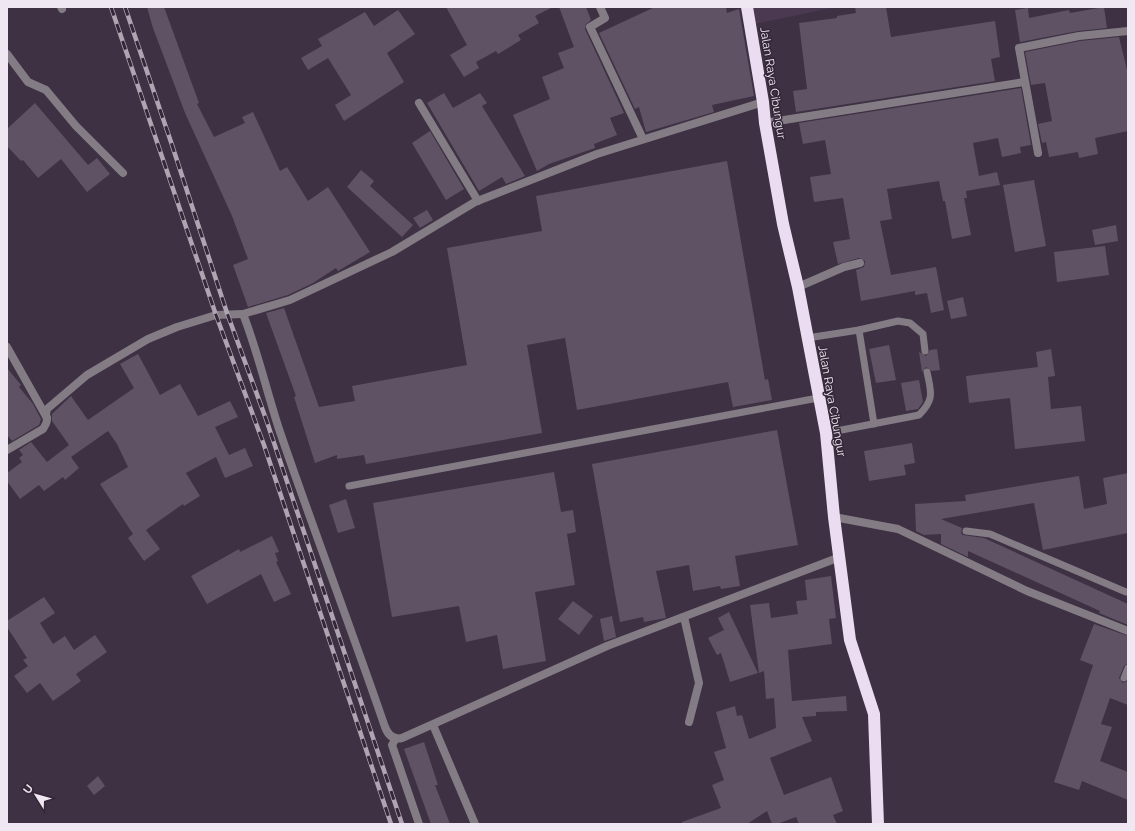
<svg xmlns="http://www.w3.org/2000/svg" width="1135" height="831" font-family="Raleway,sans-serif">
  <rect width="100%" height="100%" fill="#3e3143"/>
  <path fill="#4a3950" d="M752 7H836L755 24Z"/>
  <g fill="#605265">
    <path d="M147 7H164L199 103 197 104 214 137 245 123 242 117 253 112 280 171 287 167 308 201 328 187 370 252 338 271 336 268 313 283 288 295 248 307 233 265 248 259 232 216 185 113 153 28Z"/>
    <path d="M446 7H553L535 16 539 23 518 35 521 40 498 54 496 51 476 62 479 68 464 77 450 55 467 45Z"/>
    <path d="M559 7H586L591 20 586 24 585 29 624 113 610 118 617 135 594 144 595 148 549 164 537 171 513 115 550 99 542 77 564 68 558 53 574 47Z"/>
    <path d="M655 7H726L727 13 739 9 754 96 712 105 714 112 646 132 639 107 635 109 599 33Z"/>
    <path d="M855 7H886L891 37 995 21 1000 57 991 59 995 81 796 112 793 91 807 89 799 23 837 18V16L856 13Z"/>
    <path d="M1104 7 1107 28 1078 31 1020 42 1015 10 1028 8 1029 18 1069 10 1070 13Z"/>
    <path d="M398 10 415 34 387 53 404 82 344 121 335 105 351 95 328 58 308 70 301 58 322 46 318 39 365 12 374 26Z"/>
    <path d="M1119 37 1128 74V131L1095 138 1098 154 1079 158 1078 152 1049 157 1046 142 1042 143 1038 124 1052 121 1045 83 1031 85 1025 52 1080 41Z"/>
    <path d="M1021 88 1031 145 1020 147 1021 153 1002 157 998 138 973 143 979 176 997 172 1000 185 966 191 967 198H964L971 235 952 239 945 201H943L939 181 887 189 892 219 880 221 891 275 936 267 944 310 931 313 927 293 915 295V291L861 301 856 270 864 267 865 261 859 258 838 264 833 242 850 239 843 198 814 202 810 177 831 174 825 140 803 144 799 123Z"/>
    <path d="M444 93 453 108 480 93 487 103 482 106 525 176 506 184 502 177 479 191 427 103Z"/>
    <path d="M35 103 88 165 97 158 110 174 87 192 61 159 38 178 23 160 21 161 7 146V129Z"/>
    <path d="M430 131 464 189 446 200 412 143Z"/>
    <path d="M727 161 765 380 768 379 772 400 733 407 728 382 577 410 565 338 527 345 542 433 366 464 364 455 337 459V455L315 463 294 397 296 396 266 313 284 308 319 407 355 401 352 386 467 365 447 248 542 231 536 196Z"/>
    <path d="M361 170 374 181 370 186 413 225 402 237 347 187Z"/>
    <path d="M1034 180 1046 246 1015 252 1003 185Z"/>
    <path d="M427 210 433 220 420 228 413 218Z"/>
    <path d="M1116 225 1118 241 1095 245 1092 230Z"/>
    <path d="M1105 246 1109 275 1057 282 1054 252Z"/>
    <path d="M963 297 967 316 951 319 947 301Z"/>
    <path d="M889 345 896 380 876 383 869 349Z"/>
    <path d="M937 349 940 370 932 371 926 367 922 372 919 352 926 356 930 350Z"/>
    <path d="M1051 349 1055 376 1048 377 1051 409 1081 406 1085 441 1015 449 1010 398 969 403 966 376 1038 367 1036 352Z"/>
    <path d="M138 354 160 395 180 384 198 416 230 401 238 417 215 427 229 455 245 448 253 466 225 478 216 457 186 473 200 496 184 506 183 504 146 530 160 549 144 561 128 538 133 534 100 484 128 467 117 444 108 431 71 457 79 468 65 480 63 477 44 491 39 485 20 499 7 481V473L22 462 19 458 23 455 19 450 31 442 47 462 69 445 52 421V414L71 396 88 420 134 388 120 364Z"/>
    <path d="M7 368 21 385 19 387 33 404 41 419 39 425 12 441 7 435Z"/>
    <path d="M919 380 923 402 918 409 906 411 901 383Z"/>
    <path d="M777 430 798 545 735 556 740 586 721 589 720 586 693 591 689 565 656 571 666 618 644 622 643 617 620 622 592 464Z"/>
    <path d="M912 443 915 463 904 465 906 475 869 481 864 451Z"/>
    <path d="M554 472 561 512 573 510 576 532 567 534 575 585 535 592 546 661 503 669 497 635 466 642 459 606 392 617 373 503Z"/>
    <path d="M1128 473V533L1043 550 1034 503 941 519 962 528 961 533 963 535 984 538 1128 604V625L1099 613 1100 611 968 551V557L941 544V534L924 535 916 531 915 504 966 501 965 495 1079 476 1084 509 1107 504 1103 478Z"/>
    <path d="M346 499 355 528 338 533 329 505Z"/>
    <path d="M272 536 279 552 275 553 278 561 276 562 291 594 274 602 261 574 207 604 191 576 239 549 240 552Z"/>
    <path d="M831 576 836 618 829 619 832 644 788 650 792 701 846 696 847 711 816 712V716L802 717 812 741 770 758 784 795 831 777 843 811 833 815 837 824H799L796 817 777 824H772L767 811 747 824H682V822L721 808 712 785 724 780 714 752 726 748 716 712 735 706 737 716 742 715 749 739 776 728 774 698 766 699 764 671 759 673 750 605 769 603 771 618 798 614 796 601 807 600 805 580Z"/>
    <path d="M44 597 55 613 40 623 53 644 65 636 74 650 95 635 107 652 76 674 81 681 53 701 40 683 27 693 14 676 28 666 23 660 27 658 7 627V621Z"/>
    <path d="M573 601 593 616 579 635 558 619Z"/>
    <path d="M729 612 758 673 730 682 721 653 717 655 708 638 724 630 718 618Z"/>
    <path d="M612 616 616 637 604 641 600 619Z"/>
    <path d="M1094 624 1128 636V663L1124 666 1119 678 1123 683 1128 681V705L1110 698 1101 724 1112 727 1100 761 1128 772V800L1082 781 1079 790 1054 782 1093 665 1080 660Z"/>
    <path d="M424 742 438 785H435L450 824H431L404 749Z"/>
    <path d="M98 776 105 786 94 795 87 786Z"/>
  </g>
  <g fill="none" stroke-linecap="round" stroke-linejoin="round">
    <g stroke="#837c85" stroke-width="7">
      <path d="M859 330 874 424"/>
      <path d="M807 338 859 330 898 321 910 323 923 334 925 351"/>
      <path d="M826 433 919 415C935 399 931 392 927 372"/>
      <path d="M349 486 818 398"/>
      <path d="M966 531 990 534 1126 592"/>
      <path d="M1124 678 1128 668"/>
    </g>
    <g stroke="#837c85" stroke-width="8">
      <path d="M61 7 62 9"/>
      <path d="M600 7 605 18 590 27 643 139"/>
      <path d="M7 54 28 82 46 90 76 126 123 173"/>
      <path d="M763 102 597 154 475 202 392 252 290 300 243 314C258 352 267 393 280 432 314 531 351 628 385 727 388 735 393 740 402 738L607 646 840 557"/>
      <path d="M419 103 478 201"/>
      <path d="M765 123 1024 82"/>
      <path d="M1038 153 1019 48 1079 36 1128 31"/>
      <path d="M798 287 844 267 860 263"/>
      <path d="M7 347 47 418"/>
      <path d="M7 450 43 429C47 423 48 420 46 414L47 409 87 375 148 339 177 327 216 315 243 314"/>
      <path d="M834 517 898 529 1027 591 1128 631"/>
      <path d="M684 617 699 683 689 722"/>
      <path d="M433 725 475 824"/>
      <path d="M396 738 392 745 419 824"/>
    </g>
    <path stroke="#ecdcf2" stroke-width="12" d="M747 7 763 102 765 123 783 224 798 287 826 433 834 517 850 640 874 714 878 824"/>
    <defs>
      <g id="rail">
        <path d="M111 7 216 315 264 445 391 824"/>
        <path d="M125 7 171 142 227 313 266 419 402 824"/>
      </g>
    </defs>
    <use href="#rail" stroke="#afa5b2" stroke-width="4.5"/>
    <use href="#rail" stroke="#342738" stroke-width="3" stroke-dasharray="9" stroke-linecap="butt"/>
  </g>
  <g text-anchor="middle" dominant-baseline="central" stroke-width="3" stroke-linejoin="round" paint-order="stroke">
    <g font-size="12" fill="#efe7f2" stroke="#342738">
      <text transform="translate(773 83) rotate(81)">Jalan Raya Cibungur</text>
      <text transform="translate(832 401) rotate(80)">Jalan Raya Cibungur</text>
    </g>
  </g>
  <rect width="1135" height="831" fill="none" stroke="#efe7f2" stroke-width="16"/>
  <g transform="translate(36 795) rotate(307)" stroke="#342738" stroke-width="3" paint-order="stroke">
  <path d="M0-3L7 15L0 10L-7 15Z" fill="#efe7f2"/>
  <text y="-6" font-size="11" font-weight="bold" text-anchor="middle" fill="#efe7f2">U</text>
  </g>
</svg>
